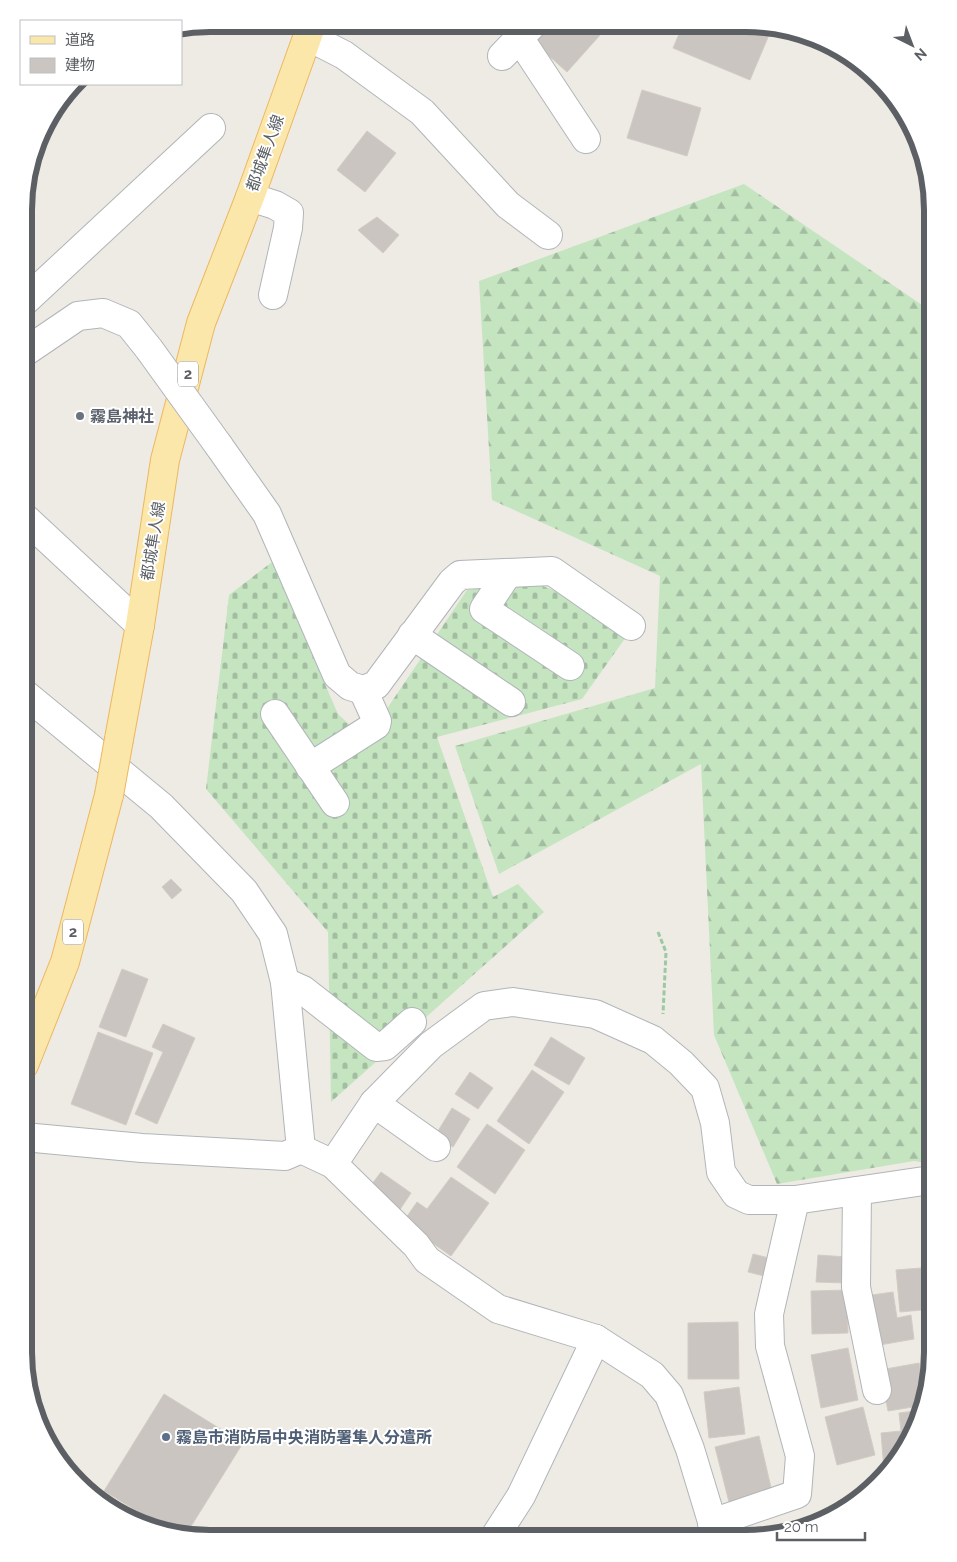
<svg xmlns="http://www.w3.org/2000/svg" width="957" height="1562" font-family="Raleway,'Noto Sans JP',sans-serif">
  <defs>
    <pattern id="forest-firs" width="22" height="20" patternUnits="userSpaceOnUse" patternTransform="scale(1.25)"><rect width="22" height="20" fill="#c5e5c1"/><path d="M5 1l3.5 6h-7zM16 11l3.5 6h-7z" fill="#a3bda0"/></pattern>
    <pattern id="cemetery-stones" width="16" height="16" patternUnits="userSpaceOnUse" patternTransform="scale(1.25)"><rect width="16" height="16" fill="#c5e5c1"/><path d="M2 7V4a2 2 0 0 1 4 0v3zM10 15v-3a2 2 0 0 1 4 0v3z" fill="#a3bda0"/></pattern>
  </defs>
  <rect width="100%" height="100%" fill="#eeebe4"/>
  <path fill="url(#forest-firs)" d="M744 184 928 309 933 323V1164L914 1161 777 1184 714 1035 701 764 499 874 455 746 655 688 660 576 492 500 479 281Z"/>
  <path fill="url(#cemetery-stones)" d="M272 562 338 714 353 728 380 719 467 590 535 583 573 598 626 637 582 699 437 737 493 897 518 884 544 912 331 1102 328 932 206 789 229 595Z"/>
  <g fill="#cac5c1" stroke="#d3ccc3">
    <path d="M543 25H609L567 72 530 39Z"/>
    <path d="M683 25H746L769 35 750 80 673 48Z"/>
    <path d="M642 90 701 108 687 156 627 138Z"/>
    <path d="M367 131 396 153 365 192 337 170Z"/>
    <path d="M377 217 399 235 383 253 358 230Z"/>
    <path d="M171 879 182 890 172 899 162 887Z"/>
    <path d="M122 969 148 979 126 1037 99 1027Z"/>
    <path d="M163 1024 195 1038 157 1124 135 1114 163 1052 152 1047Z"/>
    <path d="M98 1032 153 1053 126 1125 71 1104Z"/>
    <path d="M551 1037 585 1058 569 1085 534 1065Z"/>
    <path d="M532 1070 564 1092 529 1144 497 1121Z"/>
    <path d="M470 1072 493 1088 478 1109 455 1094Z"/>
    <path d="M452 1108 470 1119 453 1147 435 1136Z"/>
    <path d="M487 1124 525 1150 495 1194 457 1167Z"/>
    <path d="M381 1172 411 1193 397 1214 366 1192Z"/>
    <path d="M451 1177 489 1203 451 1256 403 1222 417 1202 427 1209Z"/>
    <path d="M753 1254 777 1260 772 1278 748 1272Z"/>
    <path d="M818 1255 847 1257 845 1283 816 1282Z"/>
    <path d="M933 1267V1309L900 1312 896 1270Z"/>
    <path d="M847 1290 848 1333 812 1334 811 1291Z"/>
    <path d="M893 1292 897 1318 911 1315 914 1339 874 1346 865 1296Z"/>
    <path d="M933 1318V1364L930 1371 927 1319Z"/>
    <path d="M738 1322 739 1379H688V1323Z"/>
    <path d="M848 1348 858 1400 821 1408 811 1355Z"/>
    <path d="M919 1363 926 1399 925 1405 888 1411 880 1370Z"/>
    <path d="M739 1387 745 1434 709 1438 704 1392Z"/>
    <path d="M164 1394 243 1443 185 1536 173 1533 104 1491Z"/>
    <path d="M863 1407 875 1455 837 1465 825 1417Z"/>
    <path d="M923 1410 895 1465 891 1468 884 1469 881 1433 901 1431 899 1413Z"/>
    <path d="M759 1436 773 1496 730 1506 715 1447Z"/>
    <path d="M757 1527 774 1533 754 1537Z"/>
  </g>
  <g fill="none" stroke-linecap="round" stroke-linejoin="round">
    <defs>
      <g id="minor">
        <path d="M307 36 344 55 422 112 508 205 548 235"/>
        <path d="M520 39 586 139"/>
        <path d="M502 56 531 26"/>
        <path d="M250 197 275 205 289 213 288 228 273 295"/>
        <path d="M25 301 211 128"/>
        <path d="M25 352 78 316 103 313 129 324 149 349"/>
        <path d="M219 446 267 514 337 675 350 686 363 690 376 685 452 582 460 575 552 571 631 626"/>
        <path d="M25 518 140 625"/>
        <path d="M508 573 484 609 570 666"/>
        <path d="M412 635 511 702"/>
        <path d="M25 694 161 806 244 891 273 934 285 982 301 1149 333 1164 416 1245 427 1260 498 1309 596 1339 652 1375 669 1395 690 1449 717 1538"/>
        <path d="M275 714 335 803"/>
        <path d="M310 767 376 725 377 721 363 690"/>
        <path d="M285 982 303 990 376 1047 385 1046 412 1022"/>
        <path d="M374 1103 436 1147"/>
        <path d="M24 1137 142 1148 285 1156 301 1149"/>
        <path d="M333 1164 374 1103 431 1045 484 1006 513 1002 595 1014 653 1040 681 1063 705 1088 715 1123 721 1172 736 1194 749 1200H795L924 1181 933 1183"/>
        <path d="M857 1191 856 1287 877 1390"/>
        <path d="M712 1523 797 1494 800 1456 770 1346 769 1314 795 1200"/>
        <path d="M494 1538 521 1496 596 1339"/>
      </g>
      <g id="major">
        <path d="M119 739 140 625 165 460 201 323 250 197 312 24"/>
        <path d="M24 1065 65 962 109 795"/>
      </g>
    </defs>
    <use href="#minor" stroke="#b1b5b9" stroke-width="30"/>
    <use href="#major" stroke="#ecb75f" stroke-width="30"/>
    <path stroke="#9cc8a4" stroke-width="3" stroke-dasharray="5 2.5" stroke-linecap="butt" d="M658 932 666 952 663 1014"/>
    <use href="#minor" stroke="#fff" stroke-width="28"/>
    <use href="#major" stroke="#fce7ab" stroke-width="28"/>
    <defs>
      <path id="minor-bridge" d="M149 349 219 446"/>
      <path id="major-bridge" d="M109 795 119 739"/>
    </defs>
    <use href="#minor-bridge" stroke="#b1b5b9" stroke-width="30" stroke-linecap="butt"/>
    <use href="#major-bridge" stroke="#ecb75f" stroke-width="30" stroke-linecap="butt"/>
    <use href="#minor-bridge" stroke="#fff" stroke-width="28"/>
    <use href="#major-bridge" stroke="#fce7ab" stroke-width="28"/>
  </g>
  <circle fill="#6b7280" stroke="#fff" stroke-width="2" cx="80" cy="416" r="5"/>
  <circle fill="#5c6f8a" stroke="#fff" stroke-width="2" cx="166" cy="1437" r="5"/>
  <g text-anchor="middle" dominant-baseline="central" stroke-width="4" stroke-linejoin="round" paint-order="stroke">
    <g fill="#fff" stroke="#8d9092" stroke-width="1">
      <rect x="178" y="361.5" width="20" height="25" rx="4"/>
      <rect x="63" y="919.5" width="20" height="25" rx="4"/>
    </g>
    <g font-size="15" font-weight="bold" fill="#5c6064">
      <text x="188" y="374">2</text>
      <text x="73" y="932">2</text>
    </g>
    <g font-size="16" fill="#5c6064" stroke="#fff">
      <text transform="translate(265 153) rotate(-70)">都城隼人線</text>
      <text transform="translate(153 541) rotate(-81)">都城隼人線</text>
    </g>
    <g font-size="16" font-weight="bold" fill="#5b616d" stroke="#fff" text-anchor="start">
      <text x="90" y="416">霧島神社</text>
    </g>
    <g font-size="16" font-weight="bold" fill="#4e5e75" stroke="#fff" text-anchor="start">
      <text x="176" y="1437">霧島市消防局中央消防署隼人分遣所</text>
    </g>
  </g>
  <path d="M0 0H957V1562H0ZM210 32H746A178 178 0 0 1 924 210V1352A178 178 0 0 1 746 1530H210A178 178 0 0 1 32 1352V210A178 178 0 0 1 210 32Z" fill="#fff" fill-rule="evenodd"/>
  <path fill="none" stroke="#5c6064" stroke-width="6" d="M210 32H746A178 178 0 0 1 924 210V1352A178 178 0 0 1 746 1530H210A178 178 0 0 1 32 1352V210A178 178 0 0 1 210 32Z"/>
  <rect x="20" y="20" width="162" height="65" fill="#ffffff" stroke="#bebfc1"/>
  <rect x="30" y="36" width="25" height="8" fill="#fce7ab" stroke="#bebfc1"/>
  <text x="65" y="45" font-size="15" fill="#5c6064">道路</text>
  <rect x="30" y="58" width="25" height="15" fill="#cac5c1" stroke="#bebfc1"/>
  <text x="65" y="70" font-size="15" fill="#5c6064">建物</text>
  <g transform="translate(912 45) rotate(138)" stroke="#ffffff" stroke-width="4" paint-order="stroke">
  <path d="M0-4L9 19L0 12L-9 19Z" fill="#5c6064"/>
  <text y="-8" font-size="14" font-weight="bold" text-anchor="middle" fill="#5c6064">N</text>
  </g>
  <path d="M777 1532v8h88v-8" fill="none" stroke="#5c6064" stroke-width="2.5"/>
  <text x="784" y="1532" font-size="15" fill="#5c6064" stroke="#ffffff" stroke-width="4" paint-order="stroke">20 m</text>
</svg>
